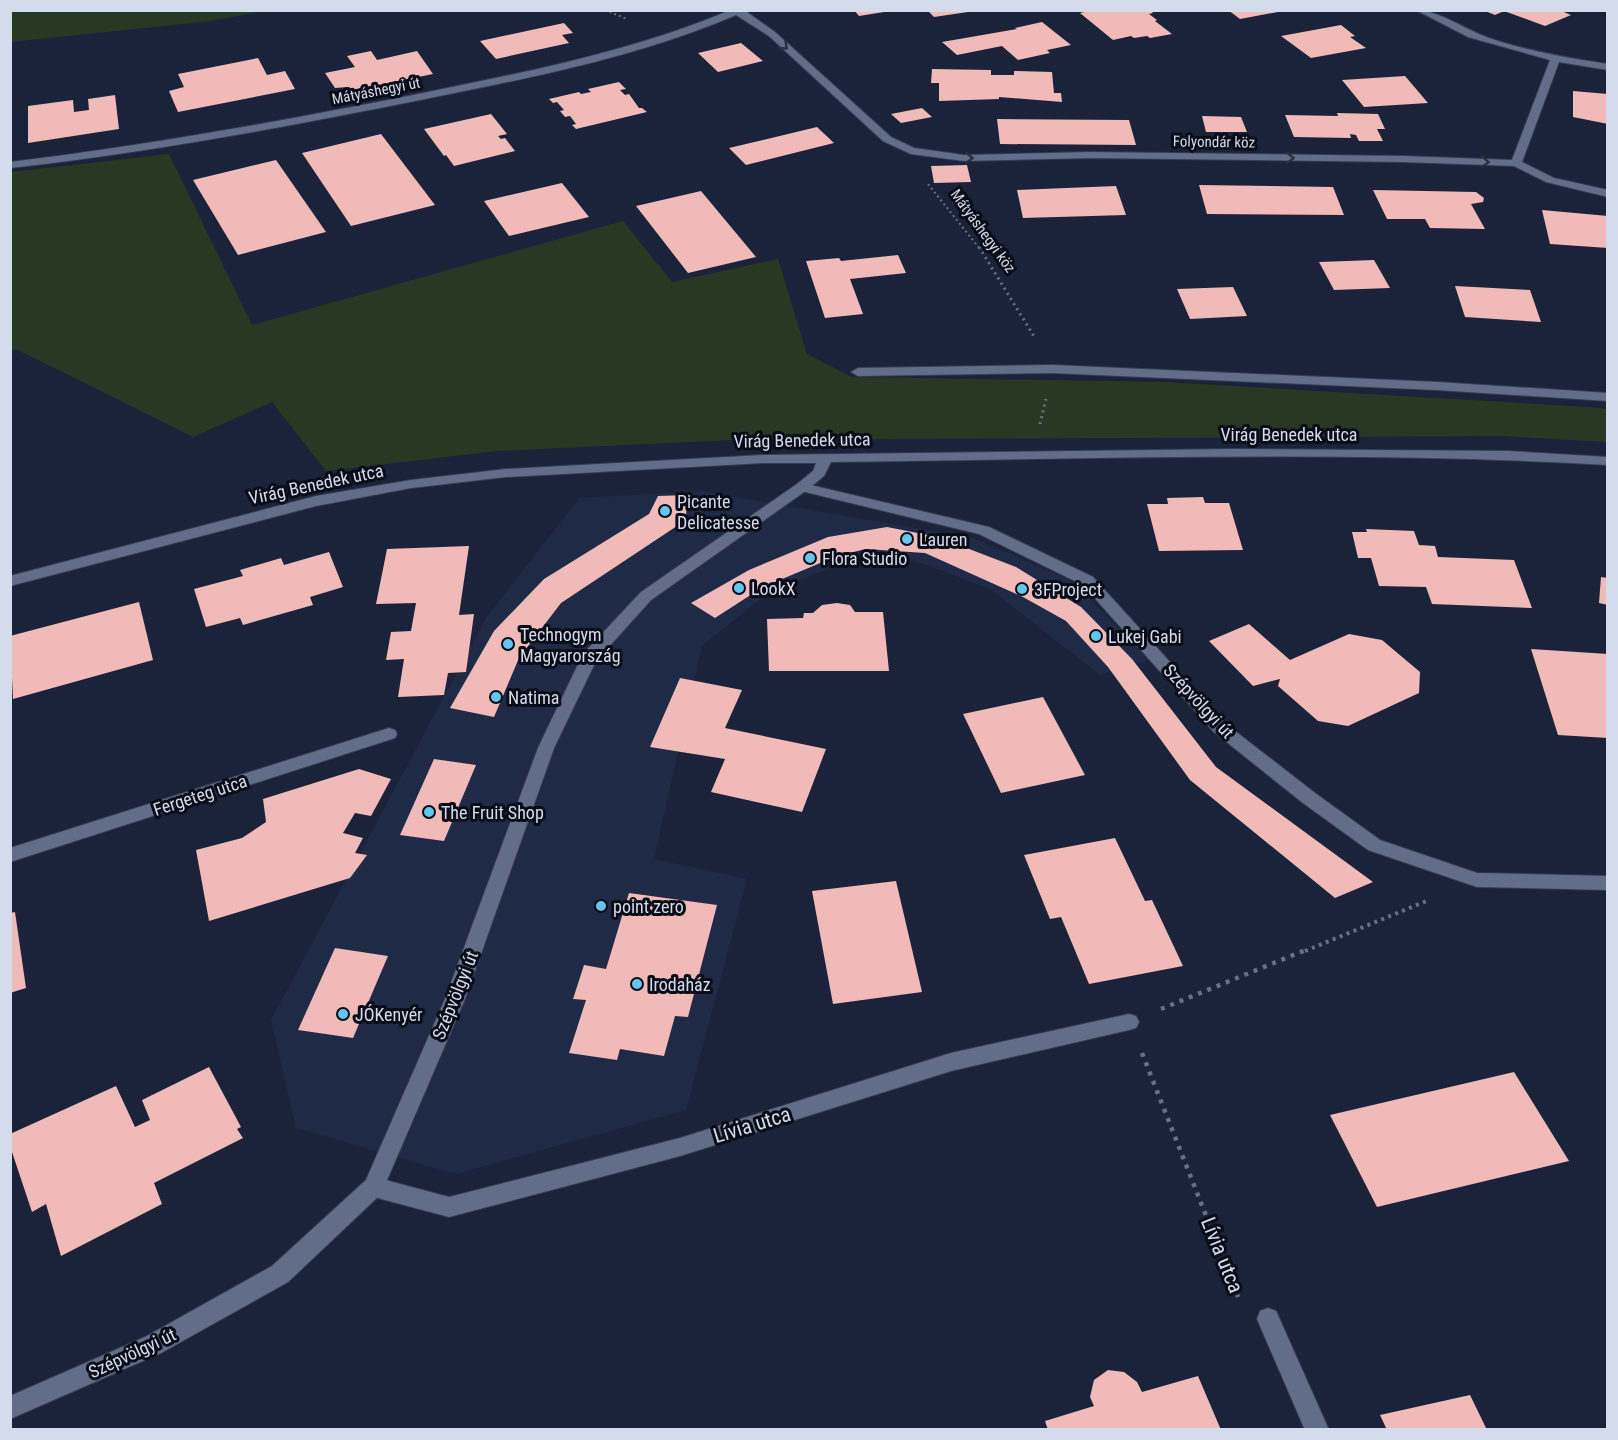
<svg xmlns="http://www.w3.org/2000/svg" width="1618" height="1440" font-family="'Roboto Condensed',sans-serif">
  <rect width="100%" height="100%" fill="#1a2339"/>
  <path fill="#1f2a47" d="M702 491 973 538 1073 581 1149 660 1100 675 990 589 918 562 857 558 769 592 702 646 654 859 747 879 686 1110 456 1174 296 1128 271 1020 486 618 579 498Z"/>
  <g fill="#283923">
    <path d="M10 11 11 10 264 11 211 21 11 42Z"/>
    <path d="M169 154 252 325 623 221 672 282 778 259 807 354 852 377 1166 382 1588 407 1607 409V442L1500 436 733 440 497 451 326 471 272 402 193 437 18 350H11V172Z"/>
  </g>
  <g fill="#f0bab9">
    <path d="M854 10H884V12L859 16Z"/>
    <path d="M927 10H968V12L934 17Z"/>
    <path d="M1093 10H1150L1153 13 1149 14 1157 20 1155 21 1172 34 1150 38 1147 36 1134 38 1131 36 1113 40 1080 13Z"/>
    <path d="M1228 10H1278V12L1240 19Z"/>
    <path d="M1559 10 1571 15 1545 26 1504 11 1495 15 1485 11Z"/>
    <path d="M1042 22 1071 45 1047 50 1050 53 1018 60 1002 46 957 55 942 42 1017 29 1015 28Z"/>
    <path d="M564 23 573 33 562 35 569 43 496 59 480 41Z"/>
    <path d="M1341 25 1355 36 1350 37 1366 48 1311 58 1281 36Z"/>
    <path d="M741 43 763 61 718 72 698 53Z"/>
    <path d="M371 51 377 60 417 51 433 74 350 91 348 87 335 88 325 73 355 67 347 56Z"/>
    <path d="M258 58 267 75 285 71 295 89 178 112 169 91 184 87 178 74Z"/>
    <path d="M932 69 991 70V75H1014V71L1052 72 1054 93H1061L1062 102 999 97V99L939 101V83H931Z"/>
    <path d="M1405 76 1428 103 1364 107 1342 80Z"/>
    <path d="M619 82 626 89 620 90 625 95 629 94 639 108H642L647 112 576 129 572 125 576 124 570 116 565 117 560 111 564 110 557 102 553 103 549 99 579 92 581 94 591 92 588 89Z"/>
    <path d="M1573 91 1608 94V124L1573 117Z"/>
    <path d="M115 95 119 129 28 143V106L73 100 74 112 89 110 88 99Z"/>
    <path d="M922 108 932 117 901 123 891 114Z"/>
    <path d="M1337 113 1378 114 1385 129H1377L1383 141H1359L1356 135 1350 134 1351 138 1294 137 1285 115 1338 116Z"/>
    <path d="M491 114 507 134 498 136 501 139 505 138 515 151 454 166 446 155 444 156 424 129Z"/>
    <path d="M1202 116 1241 117 1247 132H1206Z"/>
    <path d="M997 119 1129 120 1136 145 1000 144Z"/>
    <path d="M817 127 834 143 746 165 729 148Z"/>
    <path d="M381 134 435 205 351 226 302 153Z"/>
    <path d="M276 160 326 232 238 255 193 180Z"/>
    <path d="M967 165 971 182 934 183 931 166Z"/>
    <path d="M562 183 589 217 509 236 484 201Z"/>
    <path d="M1199 185 1333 187 1344 215 1207 214Z"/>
    <path d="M1116 186 1126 215 1023 218 1017 190Z"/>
    <path d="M1373 190 1476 192 1484 198 1483 202 1471 204 1485 229 1430 228 1425 219H1387Z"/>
    <path d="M701 191 756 257 688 273 636 206Z"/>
    <path d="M1542 210 1608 216V248L1550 244Z"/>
    <path d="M898 255 906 273 850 279 863 314 825 318 806 261 839 258 841 261Z"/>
    <path d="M1374 260 1390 288 1334 290 1319 262Z"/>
    <path d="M1455 286 1530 290 1541 322 1465 317Z"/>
    <path d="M1233 287 1247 316 1190 319 1177 289Z"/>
    <path d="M687 495 686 520 561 603 519 658 494 717 450 708 494 631 544 579 649 514 658 496Z"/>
    <path d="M1203 497 1205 503H1229L1243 550 1159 551 1147 504H1168L1167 498Z"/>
    <path d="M887 527 938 537 1016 567 1081 607 1132 659 1216 767 1373 882 1335 898 1190 780 1108 667 1066 621 1023 597 925 553 866 549 837 556 763 587 715 618 691 603 749 570 828 537Z"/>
    <path d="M1366 529 1414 531 1419 545 1435 546 1438 557 1514 560 1532 608 1432 604 1426 587 1379 586 1371 558H1358L1352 532H1367Z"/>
    <path d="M469 546 459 615 474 614 466 672 448 673 444 695 398 697 404 659 386 660 391 632 411 631 416 603 376 604 387 549Z"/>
    <path d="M329 552 343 587 310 597 313 605 243 625 240 618 206 627 194 589 243 576 240 570 281 558 284 565Z"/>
    <path d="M1601 577 1608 578V605L1599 603Z"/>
    <path d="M139 602 153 660 13 699 10 636Z"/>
    <path d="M837 603 850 605 855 612H883L889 671H769L767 619 803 618 804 613H813L822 605Z"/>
    <path d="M1249 624 1290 660 1349 634 1382 640 1420 672 1419 693 1348 726 1318 721 1278 686 1280 679 1253 686 1209 641Z"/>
    <path d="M1531 649 1608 654V738L1558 735Z"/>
    <path d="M680 678 742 690 725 728 826 749 802 812 711 792 725 759 650 747Z"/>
    <path d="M1043 697 1085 775 1001 793 963 714Z"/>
    <path d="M434 759 476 765 444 841 400 835Z"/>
    <path d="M359 769 391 779 371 816 355 813 343 833 363 838 355 853 367 855 350 878 209 921 196 850 242 838 266 822 263 799Z"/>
    <path d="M1115 838 1145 901 1152 900 1183 966 1089 984 1061 917 1050 919 1024 855Z"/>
    <path d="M896 881 922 992 833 1004 812 891Z"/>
    <path d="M629 893 717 905 688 1017 675 1016 664 1056 620 1049 617 1060 569 1053 586 1000 573 999 584 965 606 969Z"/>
    <path d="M15 912 26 988 10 993V913Z"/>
    <path d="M335 948 388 956 353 1038 298 1030Z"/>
    <path d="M209 1067 241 1127 237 1129 243 1138 154 1183 162 1204 61 1256 46 1204 32 1212 10 1146V1134L116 1086 135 1127 150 1120 142 1100Z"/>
    <path d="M1514 1072 1569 1161 1377 1207 1330 1115Z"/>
    <path d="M1108 1370 1124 1372 1137 1382 1142 1392 1198 1376 1221 1430H1048L1045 1421 1094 1406 1090 1397 1094 1380Z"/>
    <path d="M1470 1395 1487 1430H1387L1380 1415Z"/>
  </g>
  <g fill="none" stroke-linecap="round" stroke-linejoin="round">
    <defs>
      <g id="minor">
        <path d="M731 10H744L775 32 891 137 914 148 964 155 1091 152 1403 156 1512 160 1550 60 1468 37 1416 10C1438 10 1466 30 1489 38 1527 51 1568 58 1608 64V70L1559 62 1522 162 1554 178 1608 190V197L1546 182 1514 166 1403 162 1091 158 964 161 911 154 883 141 769 36 736 15C637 57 534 77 430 98 291 126 152 152 10 168V162C151 145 289 120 428 92 531 71 633 51 731 10Z"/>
        <path d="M1053 365 1437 382 1608 393V401L1437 390 1053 373 858 376 851 372 858 368Z"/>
        <path d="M802 483 989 527 1093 577 1226 724 1315 793 1380 840 1477 873 1608 876V890L1477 887 1368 850 1303 803 1214 732 1083 585 979 534 797 490 795 487 797 484Z"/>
        <path d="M389 728 395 730 397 734 395 738 10 862V848Z"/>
        <path d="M1129 1014 1136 1016 1139 1022 1136 1028 1129 1030 951 1071 680 1156 449 1217 374 1197 367 1194 363 1187 367 1180 374 1177 449 1197 680 1138 951 1053Z"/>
        <path d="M1268 1308 1276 1311 1329 1430H1305L1257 1319 1260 1311Z"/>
      </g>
      <path id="tertiary" d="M1234 449 1508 451 1608 457V465C1349 450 1089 459 831 462L824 476 807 490 651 600 596 661 554 748 465 999 381 1194 288 1282 161 1353 10 1419V1396L145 1337 272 1266 366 1180 445 999 538 748 583 654 641 592 797 484 813 471 816 463H763L506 477 411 488 316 506 10 586V576L316 496 411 480 506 469 763 455Z"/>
    </defs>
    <use href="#minor" stroke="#373d50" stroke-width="2"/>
    <use href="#tertiary" stroke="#373d50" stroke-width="2"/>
    <g stroke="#687184" stroke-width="2" stroke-dasharray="2 3" stroke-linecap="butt">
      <path d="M605 10 627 19"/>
      <path d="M928 184 980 249"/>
    </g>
    <g stroke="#687184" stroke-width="3" stroke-dasharray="2 4" stroke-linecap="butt">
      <path d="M979 247 1035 338"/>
      <path d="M1040 424 1046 399"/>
    </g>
    <path stroke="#687184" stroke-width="4" stroke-dasharray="3 4.5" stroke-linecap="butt" d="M1305 951 1429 900"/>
    <g stroke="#687184" stroke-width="4.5" stroke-dasharray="4 6" stroke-linecap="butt">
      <path d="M1161 1009 1308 949"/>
      <path d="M1142 1053 1238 1297"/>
    </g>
    <use href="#minor" fill="#626e89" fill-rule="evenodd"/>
    <use href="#tertiary" fill="#626e89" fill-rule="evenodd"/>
  </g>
  <defs><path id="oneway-chevron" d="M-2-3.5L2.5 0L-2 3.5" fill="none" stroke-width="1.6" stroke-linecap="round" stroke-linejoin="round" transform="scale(1.5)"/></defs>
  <g stroke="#282f3f">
    <use href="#oneway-chevron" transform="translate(784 46) rotate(42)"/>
    <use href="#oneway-chevron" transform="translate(969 158) rotate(1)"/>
    <use href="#oneway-chevron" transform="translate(1290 158) rotate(1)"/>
    <use href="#oneway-chevron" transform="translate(1485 162) rotate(2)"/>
  </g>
  <g fill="#64c5ee" stroke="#090d17" stroke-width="2">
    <circle cx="665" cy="511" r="6"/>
    <circle cx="907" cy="539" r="6"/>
    <circle cx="810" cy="558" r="6"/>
    <circle cx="739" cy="588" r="6"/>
    <circle cx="1022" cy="589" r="6"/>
    <circle cx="1096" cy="636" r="6"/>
    <circle cx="508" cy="644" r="6"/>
    <circle cx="496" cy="697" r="6"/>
    <circle cx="429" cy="812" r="6"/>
    <circle cx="601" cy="906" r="6"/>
    <circle cx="637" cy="984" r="6"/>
    <circle cx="343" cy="1014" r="6"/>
  </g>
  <g text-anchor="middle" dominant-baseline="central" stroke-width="6" stroke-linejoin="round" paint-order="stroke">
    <g font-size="15" fill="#d4dbea" stroke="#090d17">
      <text transform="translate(376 91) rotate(-11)">Mátyáshegyi út</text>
      <text transform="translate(1214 142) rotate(1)">Folyondár köz</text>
      <text transform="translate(983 231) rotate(54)">Mátyáshegyi köz</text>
    </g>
    <g font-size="18" fill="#d4dbea" stroke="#090d17">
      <text x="1289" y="434">Virág Benedek utca</text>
      <text transform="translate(802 440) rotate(-1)">Virág Benedek utca</text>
      <text transform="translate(316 484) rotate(-12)">Virág Benedek utca</text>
      <text transform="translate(1199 701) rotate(47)">Szépvölgyi út</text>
      <text transform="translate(200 795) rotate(-18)">Fergeteg utca</text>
      <text transform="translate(455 995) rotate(-68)">Szépvölgyi út</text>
      <text transform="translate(132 1353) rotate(-25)">Szépvölgyi út</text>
    </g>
    <g font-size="18" fill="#d4dbea" stroke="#090d17" text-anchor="start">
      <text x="677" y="501">Picante<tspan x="677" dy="21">Delicatesse</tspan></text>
      <text x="919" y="539">Lauren</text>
      <text x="822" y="558">Flora Studio</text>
      <text x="751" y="588">LookX</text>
      <text x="1034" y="589">3FProject</text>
      <text x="520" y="634">Technogym<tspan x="520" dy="21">Magyarország</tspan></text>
      <text x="1108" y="636">Lukej Gabi</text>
      <text x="508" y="697">Natima</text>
      <text x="441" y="812">The Fruit Shop</text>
      <text x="613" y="906">point zero</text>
      <text x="649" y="984">Irodaház</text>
      <text x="355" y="1014">JÓKenyér</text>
    </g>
    <g font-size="21" fill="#d4dbea" stroke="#090d17">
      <text transform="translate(752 1125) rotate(-17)">Lívia utca</text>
      <text transform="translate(1222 1255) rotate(68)">Lívia utca</text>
    </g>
  </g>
  <rect width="1618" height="1440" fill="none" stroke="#d4dbea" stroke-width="24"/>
</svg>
